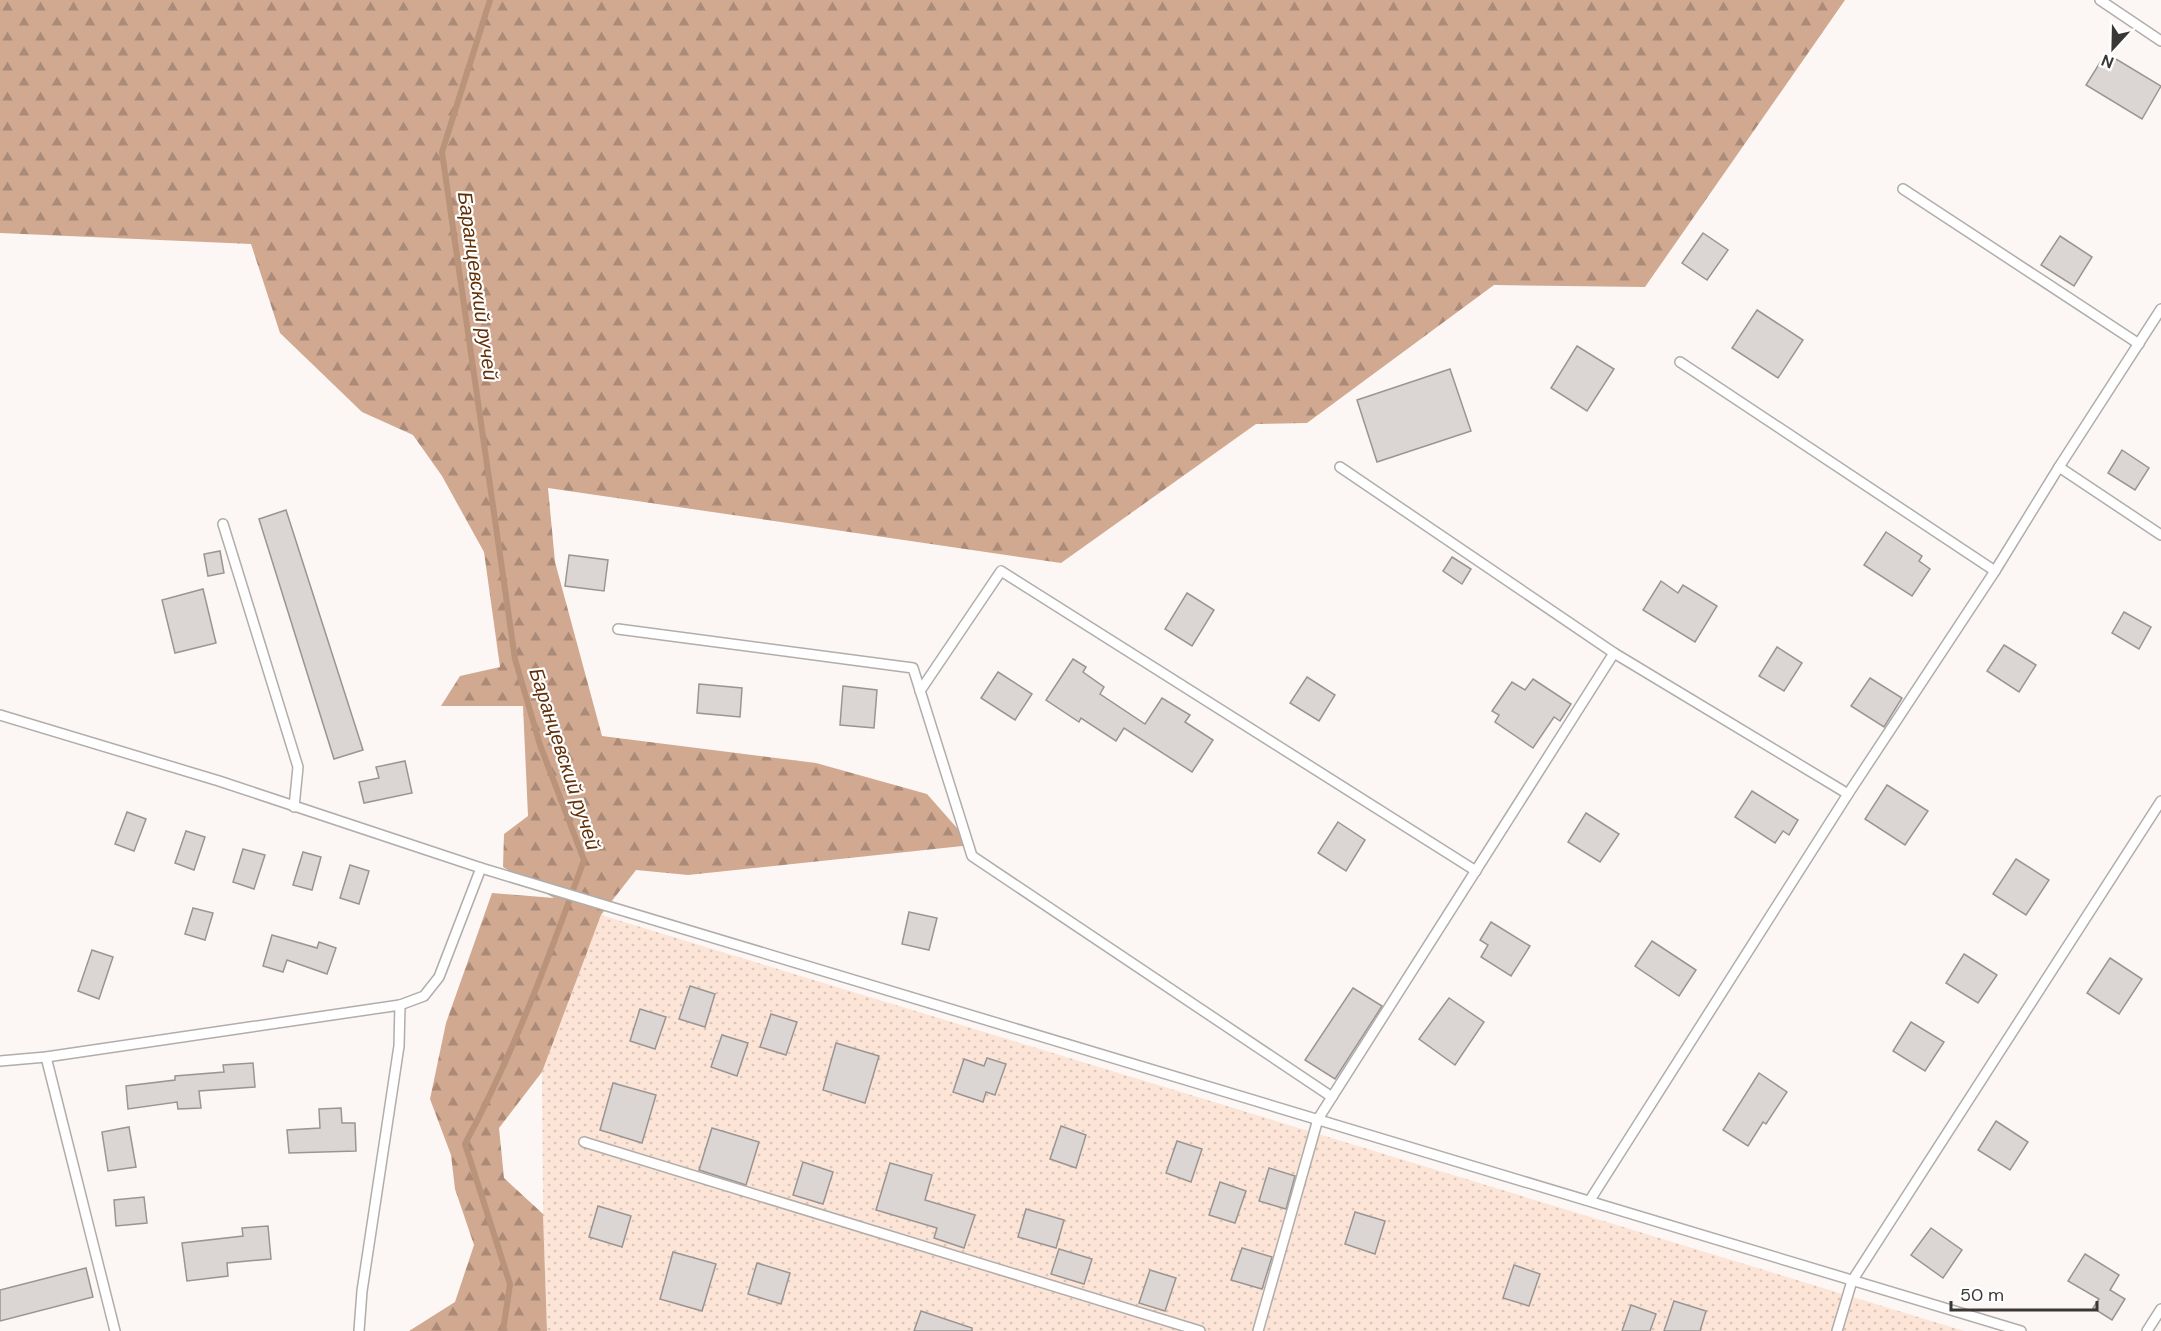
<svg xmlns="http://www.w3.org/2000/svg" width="2161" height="1331" font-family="'DM Sans',sans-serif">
  <defs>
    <pattern id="grass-dots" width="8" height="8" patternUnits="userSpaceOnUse" patternTransform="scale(1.5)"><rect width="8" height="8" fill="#fce4d6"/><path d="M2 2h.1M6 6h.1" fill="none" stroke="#d9c4b8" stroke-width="1.8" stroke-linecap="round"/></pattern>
    <pattern id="forest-firs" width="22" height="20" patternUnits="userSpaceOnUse" patternTransform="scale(1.5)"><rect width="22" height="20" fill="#d1a991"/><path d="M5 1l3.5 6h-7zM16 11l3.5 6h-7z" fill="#ab8b77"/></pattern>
  </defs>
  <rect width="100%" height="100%" fill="#fcf7f4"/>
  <path fill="url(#grass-dots)" d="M601 915 1964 1331H547L543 1214 542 1072Z"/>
  <path fill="url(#forest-firs)" d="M0 0H1845L1645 287 1494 285 1307 423 1256 424 1061 563 548 488 555 562 602 736 816 763 927 794 972 845 688 875 636 870 601 915 542 1072 499 1128 504 1178 543 1214 547 1331H409L455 1302 474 1245 455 1189 451 1155 430 1099 446 1023 492 893 554 898 503 867 504 834 528 816 523 706H441L460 676 500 667 484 552 442 476 413 435 362 412 280 333 251 244 0 233Z"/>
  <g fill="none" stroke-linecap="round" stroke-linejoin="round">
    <path stroke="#ba937b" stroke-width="6" d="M490 0 442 152 515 659 540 745 584 860C549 957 514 1053 465 1144L510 1284 503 1331"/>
  </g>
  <g fill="#dbd6d3" stroke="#9a9592" stroke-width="1.5">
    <path d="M2106 53 2161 86 2142 119 2086 85Z"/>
    <path d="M1703 233 1728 250 1707 280 1682 263Z"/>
    <path d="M2060 236 2092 257 2074 286 2041 265Z"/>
    <path d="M1757 310 1803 340 1778 378 1732 348Z"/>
    <path d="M1577 346 1614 369 1587 411 1551 388Z"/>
    <path d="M1450 369 1471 431 1377 462 1357 400Z"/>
    <path d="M2122 450 2149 468 2135 490 2108 473Z"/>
    <path d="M286 510 363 750 334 759 259 519Z"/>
    <path d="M1886 532 1922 556 1919 561 1930 569 1912 596 1864 565Z"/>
    <path d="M220 551 224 573 208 576 204 554Z"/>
    <path d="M569 555 608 560 604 591 565 586Z"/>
    <path d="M1452 557 1471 569 1462 584 1443 571Z"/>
    <path d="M1661 581 1678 593 1683 585 1717 606 1695 642 1643 610Z"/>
    <path d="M203 589 216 643 175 653 162 600Z"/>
    <path d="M1187 593 1214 610 1192 646 1165 629Z"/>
    <path d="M2124 612 2151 627 2139 649 2112 633Z"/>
    <path d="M2004 645 2036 665 2019 692 1987 671Z"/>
    <path d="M1777 647 1802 663 1784 691 1759 676Z"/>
    <path d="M1073 659 1086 667 1083 672 1104 687 1100 694 1145 724 1162 698 1190 715 1185 722 1213 740 1192 772 1124 728 1116 741 1081 718 1079 722 1046 700Z"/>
    <path d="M998 672 1032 694 1015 720 981 698Z"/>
    <path d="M1307 677 1335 695 1319 721 1290 703Z"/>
    <path d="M1870 678 1902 698 1884 727 1851 706Z"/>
    <path d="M1533 679 1571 704 1560 721 1554 717 1533 748 1495 722 1499 715 1492 711 1512 682 1525 690Z"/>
    <path d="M699 684 742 688 740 717 697 713Z"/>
    <path d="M843 686 877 690 874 728 840 725Z"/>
    <path d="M405 761 412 793 364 803 359 782 379 778 376 767Z"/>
    <path d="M1887 785 1928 811 1905 845 1865 819Z"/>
    <path d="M1752 791 1798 820 1789 835 1783 831 1775 843 1735 817Z"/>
    <path d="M127 812 146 819 134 851 115 844Z"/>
    <path d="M1586 813 1619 834 1600 862 1568 842Z"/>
    <path d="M1338 822 1365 840 1346 871 1318 853Z"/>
    <path d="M186 831 205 837 194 870 175 863Z"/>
    <path d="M243 849 265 855 254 889 233 882Z"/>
    <path d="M303 852 321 857 312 890 293 885Z"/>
    <path d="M2016 859 2049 880 2026 915 1993 894Z"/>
    <path d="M350 865 369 871 359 904 340 898Z"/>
    <path d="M193 908 213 913 205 940 185 934Z"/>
    <path d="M909 912 937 918 929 950 902 944Z"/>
    <path d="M1491 922 1530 946 1511 976 1481 957 1488 945 1480 940Z"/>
    <path d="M272 935 317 948 319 942 336 948 327 974 287 960 283 972 263 966Z"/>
    <path d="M1652 941 1696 970 1679 996 1635 966Z"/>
    <path d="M92 950 113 957 99 999 78 991Z"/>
    <path d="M1964 954 1997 975 1978 1003 1946 983Z"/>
    <path d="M2110 958 2142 979 2119 1014 2087 993Z"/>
    <path d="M690 986 715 994 705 1027 679 1019Z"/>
    <path d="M1353 988 1382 1006 1335 1079 1305 1060Z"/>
    <path d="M1449 998 1484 1022 1455 1065 1419 1039Z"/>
    <path d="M640 1009 666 1017 655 1049 630 1041Z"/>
    <path d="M771 1014 797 1022 786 1055 760 1047Z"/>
    <path d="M1911 1022 1944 1042 1925 1071 1893 1051Z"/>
    <path d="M722 1035 748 1043 737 1076 711 1067Z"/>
    <path d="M836 1043 879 1056 865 1103 823 1090Z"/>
    <path d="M987 1058 1006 1064 995 1095 986 1092 983 1102 953 1092 964 1059 984 1066Z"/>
    <path d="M253 1063 255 1087 199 1091 201 1108 178 1109 177 1102 128 1109 126 1086 175 1080V1076L224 1072 223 1065Z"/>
    <path d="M1759 1073 1787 1092 1766 1124 1763 1122 1748 1146 1723 1130Z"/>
    <path d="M613 1083 656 1095 642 1143 600 1130Z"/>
    <path d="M341 1108 342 1123H355L356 1151 289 1153 287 1130 320 1128 319 1109Z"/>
    <path d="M1996 1121 2028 1142 2010 1170 1978 1150Z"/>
    <path d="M1061 1126 1086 1135 1076 1168 1050 1159Z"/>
    <path d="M129 1127 136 1167 108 1171 102 1132Z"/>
    <path d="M712 1128 759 1142 746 1185 699 1170Z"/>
    <path d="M1177 1141 1202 1149 1191 1182 1166 1173Z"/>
    <path d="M803 1162 833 1172 823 1204 793 1195Z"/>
    <path d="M890 1163 932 1175 925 1200 975 1215 964 1248 934 1238 937 1228 876 1210Z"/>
    <path d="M1269 1168 1295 1176 1286 1209 1259 1201Z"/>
    <path d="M1220 1182 1246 1191 1235 1223 1209 1215Z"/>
    <path d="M144 1197 147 1223 116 1226 114 1200Z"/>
    <path d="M598 1206 631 1216 622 1247 589 1237Z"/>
    <path d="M1026 1209 1064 1220 1056 1248 1018 1237Z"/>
    <path d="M1355 1212 1385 1221 1375 1254 1345 1244Z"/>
    <path d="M268 1226 271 1259 227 1263 228 1276 187 1281 182 1243 243 1236 242 1228Z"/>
    <path d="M1931 1228 1962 1250 1943 1278 1911 1255Z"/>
    <path d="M1242 1248 1272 1257 1262 1289 1231 1280Z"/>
    <path d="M1059 1249 1092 1259 1084 1284 1051 1274Z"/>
    <path d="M673 1252 716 1264 702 1311 660 1299Z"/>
    <path d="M2085 1254 2119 1275 2110 1290 2125 1299 2112 1320 2093 1308 2099 1299 2068 1281Z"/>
    <path d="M757 1263 790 1273 781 1304 748 1294Z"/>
    <path d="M1514 1265 1540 1274 1529 1306 1503 1298Z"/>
    <path d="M86 1268 93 1297 0 1321V1290Z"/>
    <path d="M1150 1270 1176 1278 1165 1311 1139 1303Z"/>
    <path d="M1674 1301 1706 1311 1700 1331H1664Z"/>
    <path d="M1631 1305 1656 1314 1650 1331H1622Z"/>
    <path d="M921 1311 972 1328V1331H914Z"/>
  </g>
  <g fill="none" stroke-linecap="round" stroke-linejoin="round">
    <defs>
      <g id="service">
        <path d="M2100 0 2161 41"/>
        <path d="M1903 189 2139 344"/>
        <path d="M1680 362 1995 571"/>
        <path d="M1340 467 1614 653 1848 794 1590 1200"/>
        <path d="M2059 467 2161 309"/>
        <path d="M223 524 298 767 294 807"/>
        <path d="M618 629 913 668 972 856 1332 1097"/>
        <path d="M920 691 1001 571 1476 871"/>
        <path d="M0 715 219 781 481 868"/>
        <path d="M1848 794 1995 571 2059 467 2161 535"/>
        <path d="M400 1005 424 996 439 977 481 868 2021 1331"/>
        <path d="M46 1057 115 1331"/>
        <path d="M0 1061 46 1057 400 1005 399 1046 362 1291 359 1331"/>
        <path d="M584 1142 1200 1331"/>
        <path d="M1258 1331 1318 1119 1614 653"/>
        <path d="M1837 1331 1852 1281 2161 801"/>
        <path d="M2147 1331 2161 1309"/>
      </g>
    </defs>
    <use href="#service" stroke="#b1adaa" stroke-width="12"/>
    <use href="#service" stroke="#fff" stroke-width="9"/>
  </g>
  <g text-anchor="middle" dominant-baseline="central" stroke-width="4.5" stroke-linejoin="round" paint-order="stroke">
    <g font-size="20" font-style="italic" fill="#623008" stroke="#fff">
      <text transform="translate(478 286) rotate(82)">Баранцевский ручей</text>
      <text transform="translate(565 759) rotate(72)">Баранцевский ручей</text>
    </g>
  </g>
  <g transform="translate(2113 48) rotate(202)" stroke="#ffffff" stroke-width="4.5" paint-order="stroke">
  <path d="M0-4.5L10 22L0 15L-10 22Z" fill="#3a3837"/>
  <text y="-9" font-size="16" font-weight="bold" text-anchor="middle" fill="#3a3837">N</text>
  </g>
  <path d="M1951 1301v9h146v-9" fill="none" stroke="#3a3837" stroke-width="3"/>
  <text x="1960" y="1301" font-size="18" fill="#3a3837" stroke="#ffffff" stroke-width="4.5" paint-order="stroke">50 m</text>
</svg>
